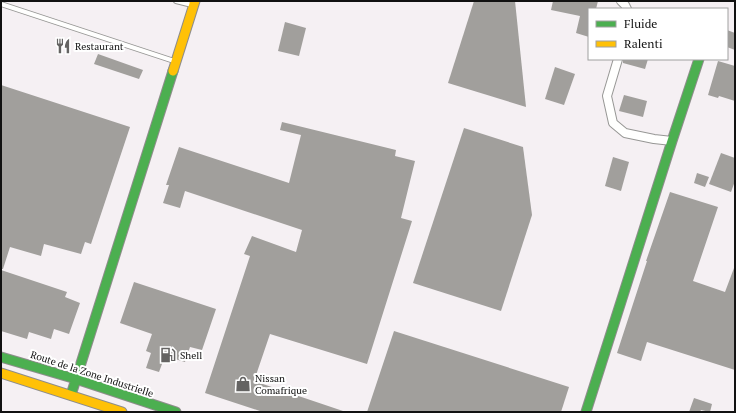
<svg xmlns="http://www.w3.org/2000/svg" width="736" height="413" font-family="'PT Serif',serif">
  <rect width="100%" height="100%" fill="#fdfcf7"/>
  <path fill="#f5f0f3" fill-rule="evenodd" d="M1 1H735V412H1ZM589 9H727V59H589Z"/>
  <g fill="#a19f9c">
    <path d="M474 1H515L526 107 448 83Z"/>
    <path d="M553 1H598L596 9H589V37L576 33 580 16 551 10Z"/>
    <path d="M285 22 306 28 299 56 278 51Z"/>
    <path d="M727 30 735 33V50L727 47Z"/>
    <path d="M98 54 143 70 139 79 94 64Z"/>
    <path d="M623 59H648L645 69 623 63Z"/>
    <path d="M718 61 735 66V101L719 96 718 98 708 95Z"/>
    <path d="M555 67 575 74 564 105 545 99Z"/>
    <path d="M1 85 130 127 91 244 85 242 81 254 44 244 41 256 10 247 3 269H1Z"/>
    <path d="M624 95 647 101 643 117 619 111Z"/>
    <path d="M282 122 396 150 395 156 415 161 401 218 412 221 367 364 270 334 254 381 343 411 342 412H263L205 393 250 256 244 254 252 236 296 252 302 230 185 191 180 208 163 203 169 185H166L179 147 289 183 301 135 280 130Z"/>
    <path d="M464 128 523 147 532 215 501 311 413 283Z"/>
    <path d="M721 153 735 158V181L731 192 709 184Z"/>
    <path d="M613 157 629 162 621 191 605 186Z"/>
    <path d="M697 173 709 177 705 187 694 183Z"/>
    <path d="M670 192 718 207 693 281 725 292 734 268H735V370L647 342 641 361 617 353 647 261H646Z"/>
    <path d="M1 270 67 292 65 297 80 303 69 334 54 329 51 339 29 332 27 339 1 331Z"/>
    <path d="M134 282 216 309 202 350 190 347 185 362 165 356 159 372 146 368 151 353 146 351 152 334 120 323Z"/>
    <path d="M394 331 569 387 561 412H367Z"/>
    <path d="M694 398 712 404 710 412 701 410 700 412H689Z"/>
  </g>
  <g fill="none" stroke-linecap="round" stroke-linejoin="round">
    <defs>
      <g id="lane">
        <path d="M176 1 192 5"/>
        <path d="M1 4 174 61"/>
      </g>
      <g id="street">
        <path d="M621 1 625 5 627 9"/>
        <path d="M618 59 607 96 613 123 625 133 654 139 672 141"/>
      </g>
      <g id="fast">
        <path d="M1 357 76 379 176 412"/>
        <path d="M71 395 173 71"/>
        <path d="M586 412 672 141 699 59"/>
      </g>
      <g id="slow">
        <path d="M173 71 195 1"/>
        <path d="M1 373 122 412"/>
      </g>
    </defs>
    <use href="#lane" stroke="#979795" stroke-width="6"/>
    <use href="#street" stroke="#979795" stroke-width="10"/>
    <use href="#fast" stroke="#8e8d8b" stroke-width="11"/>
    <use href="#slow" stroke="#8e8d8b" stroke-width="11"/>
    <use href="#lane" stroke="#fffffe" stroke-width="4"/>
    <use href="#street" stroke="#fffffe" stroke-width="8"/>
    <use href="#fast" stroke="#4caf50" stroke-width="9"/>
    <use href="#slow" stroke="#ffc107" stroke-width="9"/>
  </g>
  <defs>
    <symbol id="restaurant-bare" viewBox="-9 -9 18 18"><path d="M-5-6h1v4h1v-4h1v4h1v-4h1v5L-1.5 .5V6h-2V.5L-5-1ZM5-6V6H3V1.5H1.5Q1.5-4 5-6Z" fill="#646362" stroke="#fff" stroke-width="2.5" paint-order="stroke"/></symbol>
    <symbol id="fuel-bare" viewBox="-9 -9 18 18"><path d="M-5.5-6h7V0h2V4h1.3V-2.5L3-4.5l.8-.8L6-3V5H2.5V1h-1V6h-7ZM-4.2-4.7v3.2H.2V-4.7Z" fill="#646362" stroke="#fff" stroke-width="2.5" paint-order="stroke"/></symbol>
    <symbol id="shop-bare" viewBox="-9 -9 18 18"><path d="M-5-2.5h2.3a2.7 3.5 0 0 1 5.4 0H5L5.5 6h-11ZM-1.5-2.5h3a1.5 2.3 0 0 0-3 0Z" fill="#646362" stroke="#fff" stroke-width="2.5" paint-order="stroke"/></symbol>
  </defs>
  <g fill-rule="evenodd">
    <use href="#restaurant-bare" x="52" y="35" width="22" height="22"/>
    <use href="#fuel-bare" x="157" y="344" width="22" height="22"/>
    <use href="#shop-bare" x="232" y="373" width="22" height="22"/>
  </g>
  <g text-anchor="middle" dominant-baseline="central" stroke-width="4" stroke-linejoin="round" paint-order="stroke">
    <g font-size="10" fill="#111" stroke="#fff" text-anchor="start">
      <text x="75" y="46">Restaurant</text>
      <text x="180" y="355">Shell</text>
      <text x="255" y="378">Nissan<tspan x="255" dy="12">Comafrique</tspan></text>
    </g>
    <g font-size="10" fill="#111" stroke="#fff">
      <text transform="translate(92 374) rotate(18)">Route de la Zone Industrielle</text>
    </g>
  </g>
  <rect width="736" height="413" fill="none" stroke="#111111" stroke-width="4"/>
  <rect x="588" y="8" width="140" height="52" fill="#ffffff" stroke="#a0a0a0"/>
  <rect x="596" y="21" width="20" height="6" fill="#4caf50" stroke="#a0a0a0"/>
  <text x="624" y="28" font-size="12" fill="#111111">Fluide</text>
  <rect x="596" y="41" width="20" height="6" fill="#ffc107" stroke="#a0a0a0"/>
  <text x="624" y="48" font-size="12" fill="#111111">Ralenti</text>
</svg>
